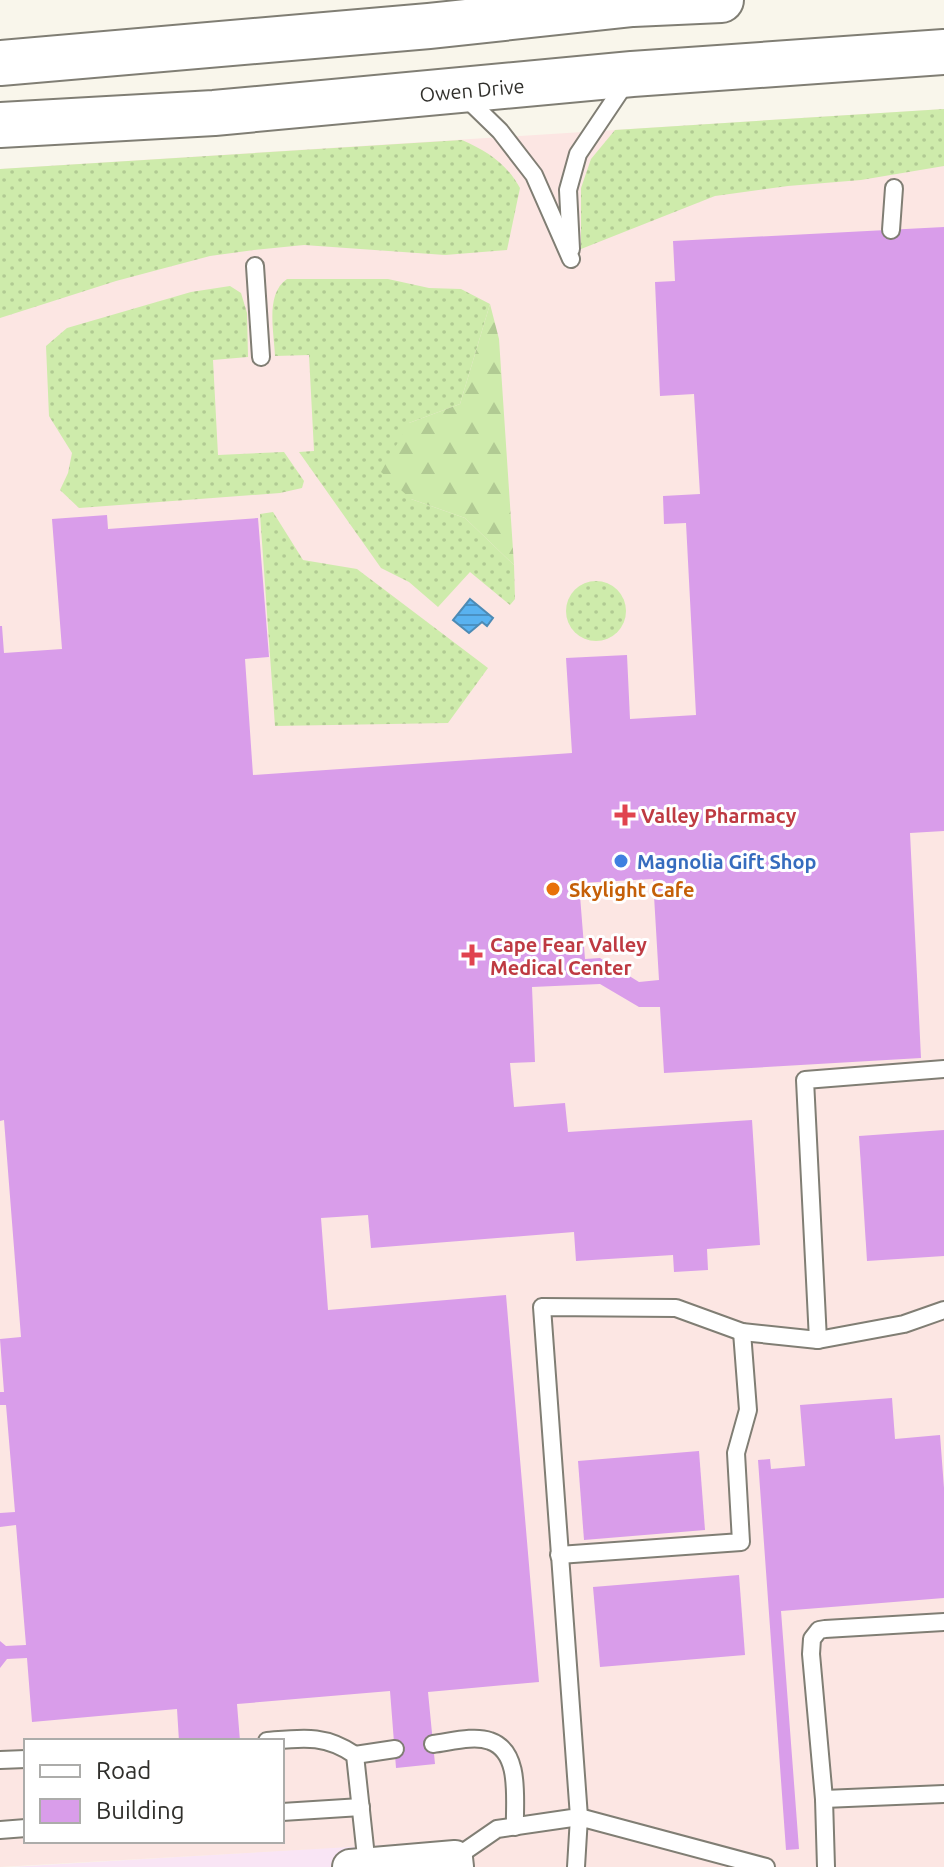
<svg xmlns="http://www.w3.org/2000/svg" width="944" height="1867" font-family="Ubuntu,sans-serif">
  <defs>
    <pattern id="grass-dots" width="8" height="8" patternUnits="userSpaceOnUse" patternTransform="scale(2)"><rect width="8" height="8" fill="#ceebab"/><path d="M2 2h.1M6 6h.1" fill="none" stroke="#b1ca93" stroke-width="1.8" stroke-linecap="round"/></pattern>
    <pattern id="forest-firs" width="22" height="20" patternUnits="userSpaceOnUse" patternTransform="scale(2)"><rect width="22" height="20" fill="#ceebab"/><path d="M5 1l3.5 6h-7zM16 11l3.5 6h-7z" fill="#b1ca93"/></pattern>
    <pattern id="water-rules" width="6" height="5" patternUnits="userSpaceOnUse" patternTransform="scale(2)"><rect width="6" height="5" fill="#59b2f0"/><path d="M0 2.5h6" fill="none" stroke="#4a91c3"/></pattern>
  </defs>
  <rect width="100%" height="100%" fill="#f9f6eb"/>
  <path fill="#f9e5f5" d="M440 1841 439 1867H11Z"/>
  <path fill="#fce6e3" fill-rule="evenodd" d="M944 109V1867H439V1842L0 1867V169ZM26 1741H282V1841H26Z"/>
  <g fill="url(#grass-dots)">
    <path d="M944 109V166L861 180 788 186 715 196 581 249V188L591 159 615 130Z"/>
    <path d="M462 140C487 151 506 163 520 188L507 250 445 255 304 245 254 250 210 256 116 281 0 318V169Z"/>
    <path d="M287 279H388L429 288 461 289 490 304 460 404 409 423 411 499 465 518 514 565 515 599 510 605 470 572 438 607 409 582 381 568 299 452 314 451 309 355 275 356C274 331 265 294 287 279Z"/>
    <path d="M230 286 241 293 247 313 248 357 213 360 218 455 284 452 304 481 302 488 280 493 79 508 60 490 68 473 72 453 49 416 46 346 67 328 191 292Z"/>
    <path d="M273 512 303 560 357 569 488 668 448 723 275 726 260 514Z"/>
    <circle cx="596" cy="611" r="30"/>
  </g>
  <path fill="url(#forest-firs)" d="M490 304 499 339 514 565 465 518 411 499 381 472 409 423 460 404Z"/>
  <path fill="url(#water-rules)" stroke="#4d8bb5" stroke-width="2" d="M470 599 493 618 487 626 482 622 469 633 453 620Z"/>
  <g fill="#d99dea" fill-rule="evenodd">
    <path d="M944 227V831L910 833 921 1058 664 1073 660 1007H639L600 984 532 987 535 1062 510 1063 514 1107 565 1103 568 1132 752 1120 760 1245 707 1249 708 1270 674 1272 673 1255 576 1261 574 1232 371 1248 368 1215 321 1218 328 1310 506 1295 539 1682 428 1692 435 1764 396 1768 390 1691 237 1704 240 1741H179L177 1709 32 1722 27 1658 7 1659 0 1668V1641L6 1646 26 1645 16 1525 0 1527V1513L15 1512 6 1405H0V1392H4L0 1339 21 1337 4 1120 0 1121V626H2L4 653 62 649 52 519 107 515 108 529 258 518 269 657 245 659 253 775 572 753 566 658 627 655 630 719 696 715 686 523 664 524 663 496 700 494 694 394 660 396 655 282 675 281 673 241ZM653 879 659 980 639 982 600 958 585 959 579 883Z"/>
    <path d="M944 1130V1256L867 1261 859 1136Z"/>
    <path d="M892 1398 895 1439 940 1435 944 1488V1598L781 1611 799 1849 786 1850 758 1460 770 1459 771 1469 805 1466 800 1405Z"/>
    <path d="M699 1451 705 1530 584 1540 578 1461Z"/>
    <path d="M739 1575 745 1655 600 1667 593 1587Z"/>
  </g>
  <g fill="none" stroke-linecap="round" stroke-linejoin="round">
    <defs>
      <g id="service">
        <path d="M464 96 500 131 534 175 571 259"/>
        <path d="M891 230 894 188"/>
        <path d="M571 249 568 190 578 154 627 81"/>
        <path d="M255 266 261 357"/>
        <path d="M818 1340 805 1080 944 1069"/>
        <path d="M559 1555 741 1542 736 1453 748 1410 742 1332"/>
        <path d="M267 1741C302 1738 325 1734 355 1755L367 1866"/>
        <path d="M433 1744C450 1742 474 1735 490 1741 522 1752 514 1801 515 1827"/>
        <path d="M355 1755 395 1749"/>
        <path d="M0 1760 26 1759"/>
        <path d="M824 1799 944 1794"/>
        <path d="M282 1812 361 1807"/>
        <path d="M0 1830 26 1828"/>
        <path d="M455 1858 497 1829 579 1817 542 1307 676 1308 742 1332 818 1340 904 1324 944 1310"/>
        <path d="M576 1867 579 1817 766 1867"/>
        <path d="M826 1867 824 1799 811 1654 812 1639 819 1630 825 1629 944 1622"/>
      </g>
      <path id="minor" d="M350 1867 455 1858 456 1867"/>
      <g id="trunk">
        <path d="M0 63 429 26 633 4 721 0"/>
        <path d="M0 125 214 113 632 74 944 52"/>
      </g>
    </defs>
    <use href="#service" stroke="#807e74" stroke-width="20"/>
    <use href="#minor" stroke="#807e74" stroke-width="38"/>
    <use href="#trunk" stroke="#807e74" stroke-width="48"/>
    <use href="#service" stroke="#fff" stroke-width="16"/>
    <use href="#minor" stroke="#fff" stroke-width="34"/>
    <use href="#trunk" stroke="#fff" stroke-width="44"/>
  </g>
  <g fill="#e0444e" stroke="#fff" stroke-width="3">
    <path d="M621 803h8v8h8v8h-8v8h-8v-8h-8v-8h8z"/>
    <path d="M468 943h8v8h8v8h-8v8h-8v-8h-8v-8h8z"/>
  </g>
  <circle fill="#3f7fe0" stroke="#fff" stroke-width="3" cx="621" cy="861" r="8"/>
  <circle fill="#e8710a" stroke="#fff" stroke-width="3" cx="553" cy="889" r="8"/>
  <g text-anchor="middle" dominant-baseline="central" stroke-width="6" stroke-linejoin="round" paint-order="stroke">
    <g font-size="20" fill="#302f2b" stroke="#fff">
      <text transform="translate(472 90) rotate(-5)">Owen Drive</text>
    </g>
    <g font-size="20" font-weight="bold" fill="#be3a42" stroke="#fff" text-anchor="start">
      <text x="641" y="815">Valley Pharmacy</text>
      <text x="490" y="944">Cape Fear Valley<tspan x="490" dy="23">Medical Center</tspan></text>
    </g>
    <g font-size="20" font-weight="bold" fill="#366cbe" stroke="#fff" text-anchor="start">
      <text x="637" y="861">Magnolia Gift Shop</text>
    </g>
    <g font-size="20" font-weight="bold" fill="#c56008" stroke="#fff" text-anchor="start">
      <text x="569" y="889">Skylight Cafe</text>
    </g>
  </g>
  <rect x="24" y="1739" width="260" height="104" fill="#ffffff" stroke="#acacaa" stroke-width="2"/>
  <rect x="40" y="1765" width="40" height="12" fill="#ffffff" stroke="#acacaa" stroke-width="2"/>
  <text x="96" y="1779" font-size="24" fill="#302f2b">Road</text>
  <rect x="40" y="1799" width="40" height="24" fill="#d99dea" stroke="#acacaa" stroke-width="2"/>
  <text x="96" y="1819" font-size="24" fill="#302f2b">Building</text>
</svg>
